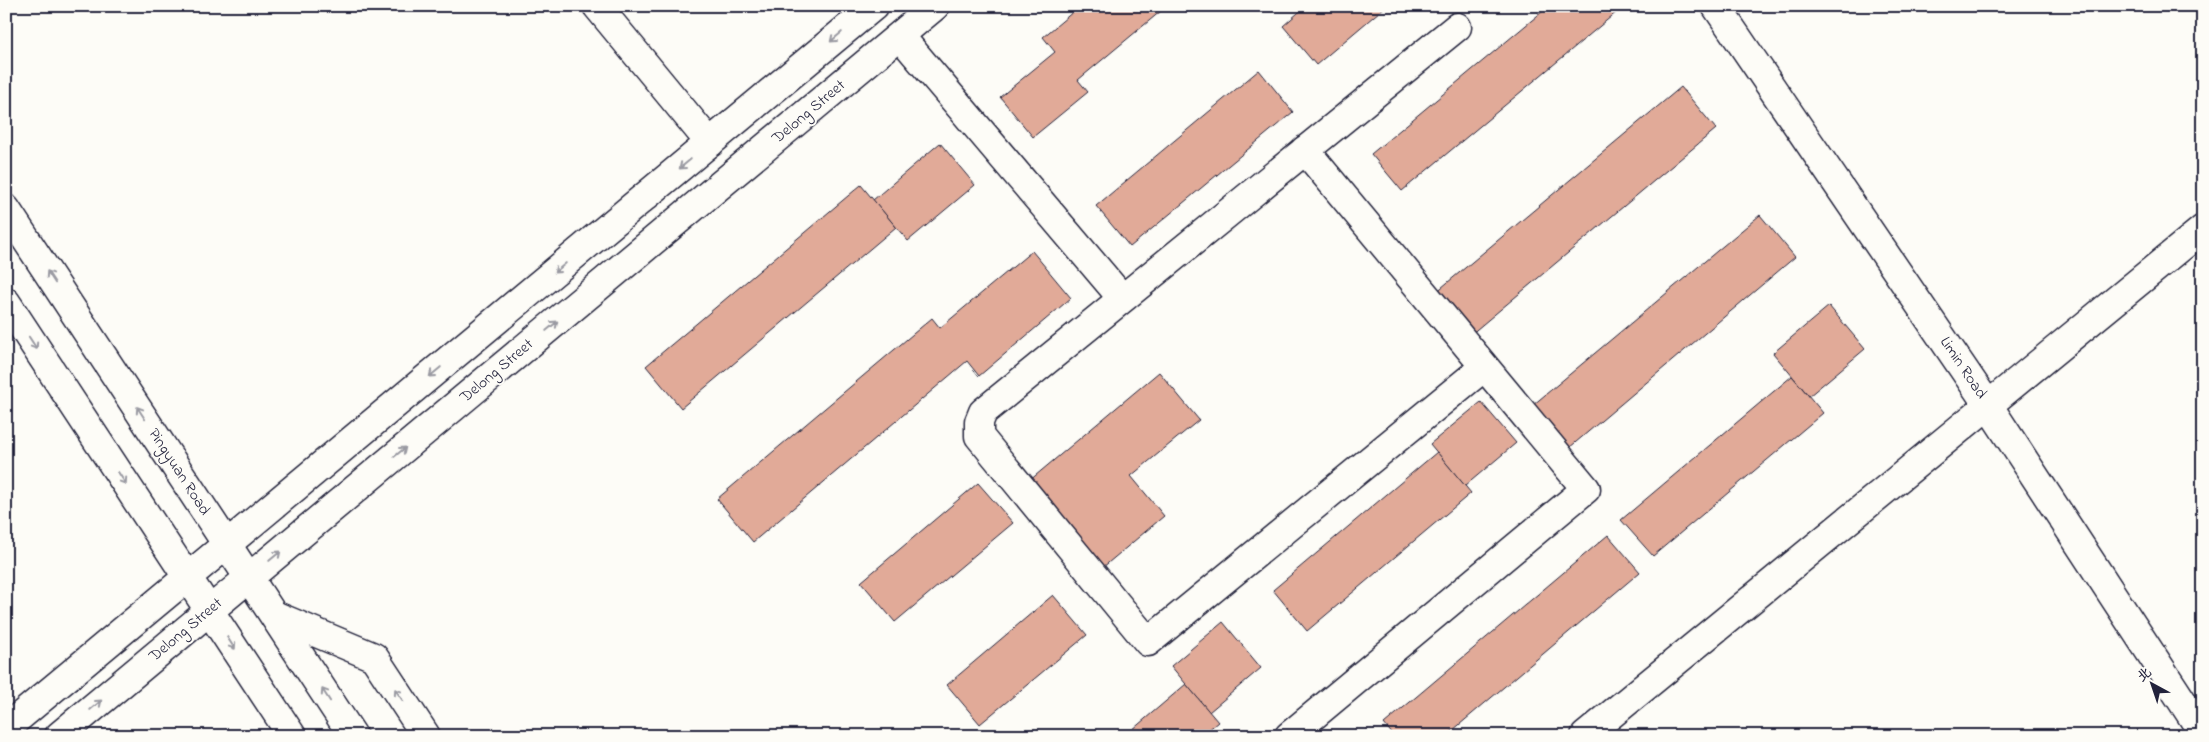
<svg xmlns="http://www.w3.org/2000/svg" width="2209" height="742" font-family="'Indie Flower','LXGW WenKai TC',sans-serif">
  <rect width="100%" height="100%" fill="#fdfcf7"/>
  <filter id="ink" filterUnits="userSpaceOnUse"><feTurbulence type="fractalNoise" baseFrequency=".02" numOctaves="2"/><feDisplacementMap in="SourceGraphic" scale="10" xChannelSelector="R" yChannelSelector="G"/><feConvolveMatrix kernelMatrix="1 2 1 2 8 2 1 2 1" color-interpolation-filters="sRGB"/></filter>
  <g filter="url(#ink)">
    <g fill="#e1aa98" stroke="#22223b">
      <path d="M1080 6H1167L1078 80 1088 92 1033 137 1000 97 1055 52 1043 37Z"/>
      <path d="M1306 6H1386L1316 65 1283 26Z"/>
      <path d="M1549 6H1624L1402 191 1371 154Z"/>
      <path d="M1259 70 1293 112 1130 247 1096 206Z"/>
      <path d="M1681 87 1716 129 1470 335 1435 293Z"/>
      <path d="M940 143 975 185 908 241 873 200Z"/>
      <path d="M861 185 896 227 681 408 646 366Z"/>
      <path d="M1760 215 1795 257 1569 448 1533 405Z"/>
      <path d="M1032 251 1071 298 979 376 967 361 753 542 717 499 932 318 940 328Z"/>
      <path d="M1829 306 1865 349 1809 396 1773 353Z"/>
      <path d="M1159 372 1199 420 1131 476 1164 516 1102 568 1029 481Z"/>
      <path d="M1792 376 1823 413 1653 556 1621 520Z"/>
      <path d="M1481 402 1516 443 1465 486 1430 444Z"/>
      <path d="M1437 452 1471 493 1307 631 1273 590Z"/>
      <path d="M978 483 1013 523 895 622 861 582Z"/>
      <path d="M1608 535 1640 572 1446 736H1394L1384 724Z"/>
      <path d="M1053 595 1087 635 980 724 947 685Z"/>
      <path d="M1223 622 1261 668 1209 712 1171 666Z"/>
      <path d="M1186 684 1218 722 1201 736H1125Z"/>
    </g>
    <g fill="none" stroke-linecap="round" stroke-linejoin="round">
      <defs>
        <g id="minor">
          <path d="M597 6 710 143"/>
          <path d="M1716 6 1988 405 2203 733"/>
          <path d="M1457 27 983 412 979 422V436L1148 642 1484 367"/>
          <path d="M900 36 1122 298"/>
          <path d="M274 615 374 657 426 736"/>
          <path d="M1289 736 1586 489 1305 150"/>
          <path d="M1585 736 2203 229"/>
        </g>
        <g id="major">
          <path d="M6 209 353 736"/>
          <path d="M6 302 292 736"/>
          <path d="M6 728 874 6"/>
          <path d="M59 736 935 6"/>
        </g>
      </defs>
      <use href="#minor" stroke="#22223b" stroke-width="31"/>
      <use href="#major" stroke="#22223b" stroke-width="31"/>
      <use href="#minor" stroke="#fdfcf7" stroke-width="28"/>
      <use href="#major" stroke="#fdfcf7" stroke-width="28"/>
    </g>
    <defs><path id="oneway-shaft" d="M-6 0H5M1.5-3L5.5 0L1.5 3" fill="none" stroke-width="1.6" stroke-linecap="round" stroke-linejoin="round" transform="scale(1.25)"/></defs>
    <g stroke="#9a9aa2">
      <use href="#oneway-shaft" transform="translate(836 37) rotate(140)"/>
      <use href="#oneway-shaft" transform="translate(685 164) rotate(140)"/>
      <use href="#oneway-shaft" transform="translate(560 268) rotate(140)"/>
      <use href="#oneway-shaft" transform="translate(51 277) rotate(-123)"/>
      <use href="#oneway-shaft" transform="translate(552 326) rotate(-40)"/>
      <use href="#oneway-shaft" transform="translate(33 343) rotate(57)"/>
      <use href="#oneway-shaft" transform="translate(435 372) rotate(140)"/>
      <use href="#oneway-shaft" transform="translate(141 413) rotate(-123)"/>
      <use href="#oneway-shaft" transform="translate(400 452) rotate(-40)"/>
      <use href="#oneway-shaft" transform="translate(122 478) rotate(57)"/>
      <use href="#oneway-shaft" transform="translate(275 556) rotate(-40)"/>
      <use href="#oneway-shaft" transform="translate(231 643) rotate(57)"/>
      <use href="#oneway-shaft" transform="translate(326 695) rotate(-123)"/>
      <use href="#oneway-shaft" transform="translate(399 695) rotate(-124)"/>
      <use href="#oneway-shaft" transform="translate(96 705) rotate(-40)"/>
    </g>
  </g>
  <g text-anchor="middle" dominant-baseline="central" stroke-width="4" stroke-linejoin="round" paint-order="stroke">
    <g font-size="16" fill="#22223b" stroke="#fdfcf7">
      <text transform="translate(809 112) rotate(-40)">Delong Street</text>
      <text transform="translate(1963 368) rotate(56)">Limin Road</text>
      <text transform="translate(497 371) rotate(-40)">Delong Street</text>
      <text transform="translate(179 472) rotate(57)">Pingyuan Road</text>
      <text transform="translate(186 630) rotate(-40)">Delong Street</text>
    </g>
  </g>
  <rect width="2209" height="742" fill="none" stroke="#fdfcf7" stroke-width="25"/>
  <rect x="12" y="12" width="2184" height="717" fill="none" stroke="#22223b" stroke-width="2" filter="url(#ink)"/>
  <g transform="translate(2152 684) rotate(320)" stroke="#fdfcf7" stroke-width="4" paint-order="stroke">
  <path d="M0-4L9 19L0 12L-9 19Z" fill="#22223b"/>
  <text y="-8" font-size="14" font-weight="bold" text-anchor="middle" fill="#22223b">北</text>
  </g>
</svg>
